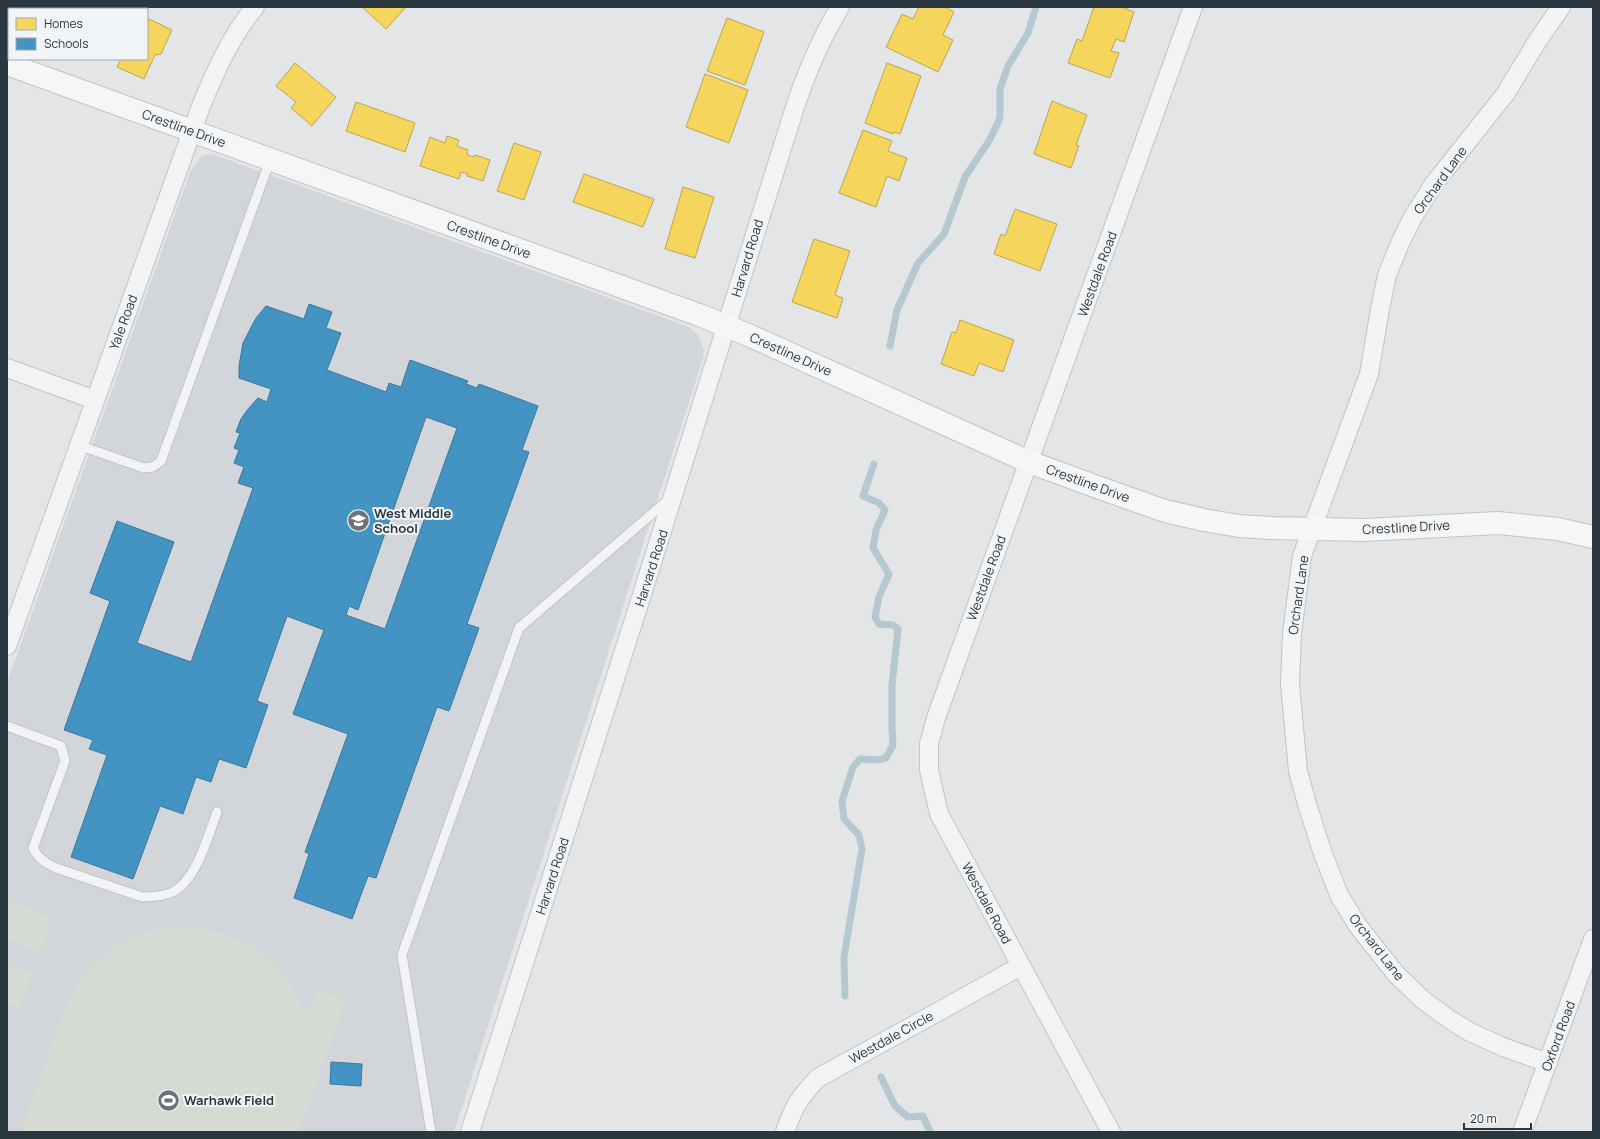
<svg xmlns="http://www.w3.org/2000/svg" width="1600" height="1139" font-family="Manrope,sans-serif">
  <rect width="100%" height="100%" fill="#e3e5e7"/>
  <path fill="#d2d6da" d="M208 154 215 155 689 327 698 335 702 344 704 351 703 358 454 1132H7V683L191 170 196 163 202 156Z"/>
  <g fill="#d5dbd3">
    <path d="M7 901 52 917 40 952 7 940Z"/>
    <path d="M173 928C218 925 263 945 289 983 295 992 299 1001 304 1010L310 1012 317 990 346 1000 299 1132H21L64 1011C85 963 120 933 173 928Z"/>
    <path d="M7 965 32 974 20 1008 7 1004Z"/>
  </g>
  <g fill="#f6d55c" stroke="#b9a653">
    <path d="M7 7H14L12 9H9V15L7 18Z"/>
    <path d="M362 7H406L386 29Z"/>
    <path d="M919 7H945L954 12 943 35 953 40 938 72 886 47 902 14 913 19Z"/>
    <path d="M1094 7H1122L1134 12 1124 42 1116 39 1111 51 1119 53 1110 78 1068 63 1077 39 1082 41Z"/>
    <path d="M147 18 172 30 161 54 155 55 144 79 117 67 121 59H147Z"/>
    <path d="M727 18 764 32 745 85 707 71Z"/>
    <path d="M295 63 336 97 312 126 291 108 296 102 276 86Z"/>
    <path d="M887 63 921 76 900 134 894 132 893 134 865 123Z"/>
    <path d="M705 74 748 90 729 143 686 127Z"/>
    <path d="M1052 101 1087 115 1076 145 1079 146 1071 168 1034 154Z"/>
    <path d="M356 102 415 123 405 152 346 131Z"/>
    <path d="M863 130 892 141 888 151 907 158 899 181 887 176 876 207 839 193Z"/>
    <path d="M447 136 459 140 457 146 468 150 467 155 474 157 475 155 490 160 483 181 467 176 468 174 461 172 459 179 420 166 430 137 445 143Z"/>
    <path d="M514 143 541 152 524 200 497 191Z"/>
    <path d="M584 174 654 199 643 227 573 202Z"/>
    <path d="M683 187 714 197 695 258 665 249Z"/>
    <path d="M1015 209 1057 224 1040 271 994 254 1001 234 1005 236Z"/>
    <path d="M814 239 850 251 835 295 843 298 837 318 792 302Z"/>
    <path d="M960 320 1014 340 1003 372 979 363 974 376 941 364 952 332 956 333Z"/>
  </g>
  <g fill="#4393c3" stroke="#3c779b" fill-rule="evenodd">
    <path d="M309 304 332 312 326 328 341 333 327 370 386 392 389 383 401 387 410 360 468 381 466 384 477 388 479 384 538 406 522 450 529 452 467 624 479 628 449 711 437 707 376 878 368 876 352 919 294 898 309 854 305 852 348 734 293 714 324 630 287 616 257 701 268 705 246 768 219 759 211 782 196 777 183 814 160 806 133 879 71 857 107 755 89 749 93 740 64 730 110 601 90 593 117 521 174 542 137 643 191 662 253 488 238 483 244 467 234 463 239 450 234 448 240 433 236 432 241 419 248 409 258 398 267 402 271 389 239 378V366L243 343 256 318 266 306 304 319ZM426 417 457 428 385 629 346 615 349 606 358 610Z"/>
    <path d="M331 1062 362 1064 361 1086 330 1084Z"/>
  </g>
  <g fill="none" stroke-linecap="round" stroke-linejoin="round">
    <g stroke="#b4c8cf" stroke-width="7">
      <path d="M890 346 897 310 918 263 944 234 965 177 989 141 1000 118V89L1008 66 1028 33 1036 7"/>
      <path d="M845 996 844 957 862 849 859 835 844 819 842 801 853 767 860 759 877 760 886 758 893 745 892 727V685L898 629 893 625 879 624 875 617 879 597 889 574 873 548 876 530 885 510 879 503 863 496 874 464"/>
      <path d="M881 1077 895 1106 908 1117 923 1116 930 1132"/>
    </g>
    <defs>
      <g id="lane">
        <path d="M78 445 144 468 153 467 161 461 270 160"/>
        <path d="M7 726 61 746 65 761 33 848C38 858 45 863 56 868L142 897C152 897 164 896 173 892 197 879 208 836 217 812"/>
        <path d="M431 1132 402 955 519 628 668 500"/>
      </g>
      <g id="street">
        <path d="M7 368 95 400"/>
        <path d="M7 646 201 106C215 72 231 36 255 7"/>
        <path d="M1548 1063 1503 1047 1470 1032 1449 1019 1423 1000 1396 974 1358 926 1339 895 1322 851 1307 804 1298 771 1290 684 1292 633 1302 556 1369 374 1380 309 1387 275 1401 241 1413 217 1433 185 1506 93 1538 40 1561 7"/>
        <path d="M470 1132 640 601 795 107C807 71 820 40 840 7"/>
        <path d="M785 1132C794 1106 799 1098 818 1078L1021 966"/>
        <path d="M1111 1132 939 814 929 770V744L936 718 1193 7"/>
        <path d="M1522 1132 1593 939"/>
      </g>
      <path id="secondary" d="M7 64 702 316 753 337 1029 462 1100 488 1165 511 1204 520 1239 526 1271 528 1365 530 1498 523 1558 529 1593 537"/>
    </defs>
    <use href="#lane" stroke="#c1c3c5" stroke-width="11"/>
    <use href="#street" stroke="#c1c3c5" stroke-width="20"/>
    <use href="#secondary" stroke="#c1c3c5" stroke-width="24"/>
    <use href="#lane" stroke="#f2f3f4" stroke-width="9"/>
    <use href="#street" stroke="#f2f3f4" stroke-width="18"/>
    <use href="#secondary" stroke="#f6f6f6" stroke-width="22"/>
  </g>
  <defs>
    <symbol id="school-disc" viewBox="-11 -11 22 22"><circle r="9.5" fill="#6b747a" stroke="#f1f4f6"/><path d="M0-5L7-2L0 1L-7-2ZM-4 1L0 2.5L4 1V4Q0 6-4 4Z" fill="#fff"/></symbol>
    <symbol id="stadium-disc" viewBox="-11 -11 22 22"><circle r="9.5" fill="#6b747a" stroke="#f1f4f6"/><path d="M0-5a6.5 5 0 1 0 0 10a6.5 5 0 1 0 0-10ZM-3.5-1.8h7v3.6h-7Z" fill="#fff"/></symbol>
  </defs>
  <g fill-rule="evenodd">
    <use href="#school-disc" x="346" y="508" width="25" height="25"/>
    <use href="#stadium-disc" x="156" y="1088" width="25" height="25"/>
  </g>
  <g text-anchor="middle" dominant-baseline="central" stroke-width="4" stroke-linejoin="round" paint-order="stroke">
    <g font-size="13" fill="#2b373f" stroke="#f1f4f6">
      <text transform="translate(184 128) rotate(20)">Crestline Drive</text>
      <text transform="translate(1440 180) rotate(-54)">Orchard Lane</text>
      <text transform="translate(489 239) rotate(20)">Crestline Drive</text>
      <text transform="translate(747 258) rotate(-73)">Harvard Road</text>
      <text transform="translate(1097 274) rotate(-70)">Westdale Road</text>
      <text transform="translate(123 322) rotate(-70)">Yale Road</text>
      <text transform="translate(791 354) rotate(24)">Crestline Drive</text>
      <text transform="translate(1088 483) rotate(20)">Crestline Drive</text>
      <text transform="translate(1406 527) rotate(-3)">Crestline Drive</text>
      <text transform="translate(651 568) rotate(-72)">Harvard Road</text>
      <text transform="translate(986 578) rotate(-70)">Westdale Road</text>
      <text transform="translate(1298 595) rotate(-82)">Orchard Lane</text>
      <text transform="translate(552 876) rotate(-72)">Harvard Road</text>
      <text transform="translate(987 903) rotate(62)">Westdale Road</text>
      <text transform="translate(1377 947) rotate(52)">Orchard Lane</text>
      <text transform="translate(1558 1036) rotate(-70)">Oxford Road</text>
      <text transform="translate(891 1037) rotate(-29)">Westdale Circle</text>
    </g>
    <g font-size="13" font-weight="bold" fill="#2b373f" stroke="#f1f4f6" text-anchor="start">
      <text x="374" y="513">West Middle<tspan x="374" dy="15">School</tspan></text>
      <text x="184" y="1100">Warhawk Field</text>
    </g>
  </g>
  <rect width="1600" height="1139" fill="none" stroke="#2b373f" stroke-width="16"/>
  <rect x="8" y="8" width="140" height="52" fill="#f1f4f6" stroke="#a2a8ad"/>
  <rect x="16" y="18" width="20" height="12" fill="#f6d55c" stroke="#a2a8ad"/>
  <text x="44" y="28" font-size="12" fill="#2b373f">Homes</text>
  <rect x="16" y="38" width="20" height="12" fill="#4393c3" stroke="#a2a8ad"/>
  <text x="44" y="48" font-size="12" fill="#2b373f">Schools</text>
  <path d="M1464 1123v6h67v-6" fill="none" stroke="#2b373f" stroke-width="2"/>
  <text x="1470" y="1123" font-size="12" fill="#2b373f" stroke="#f1f4f6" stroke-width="3" paint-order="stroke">20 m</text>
</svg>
